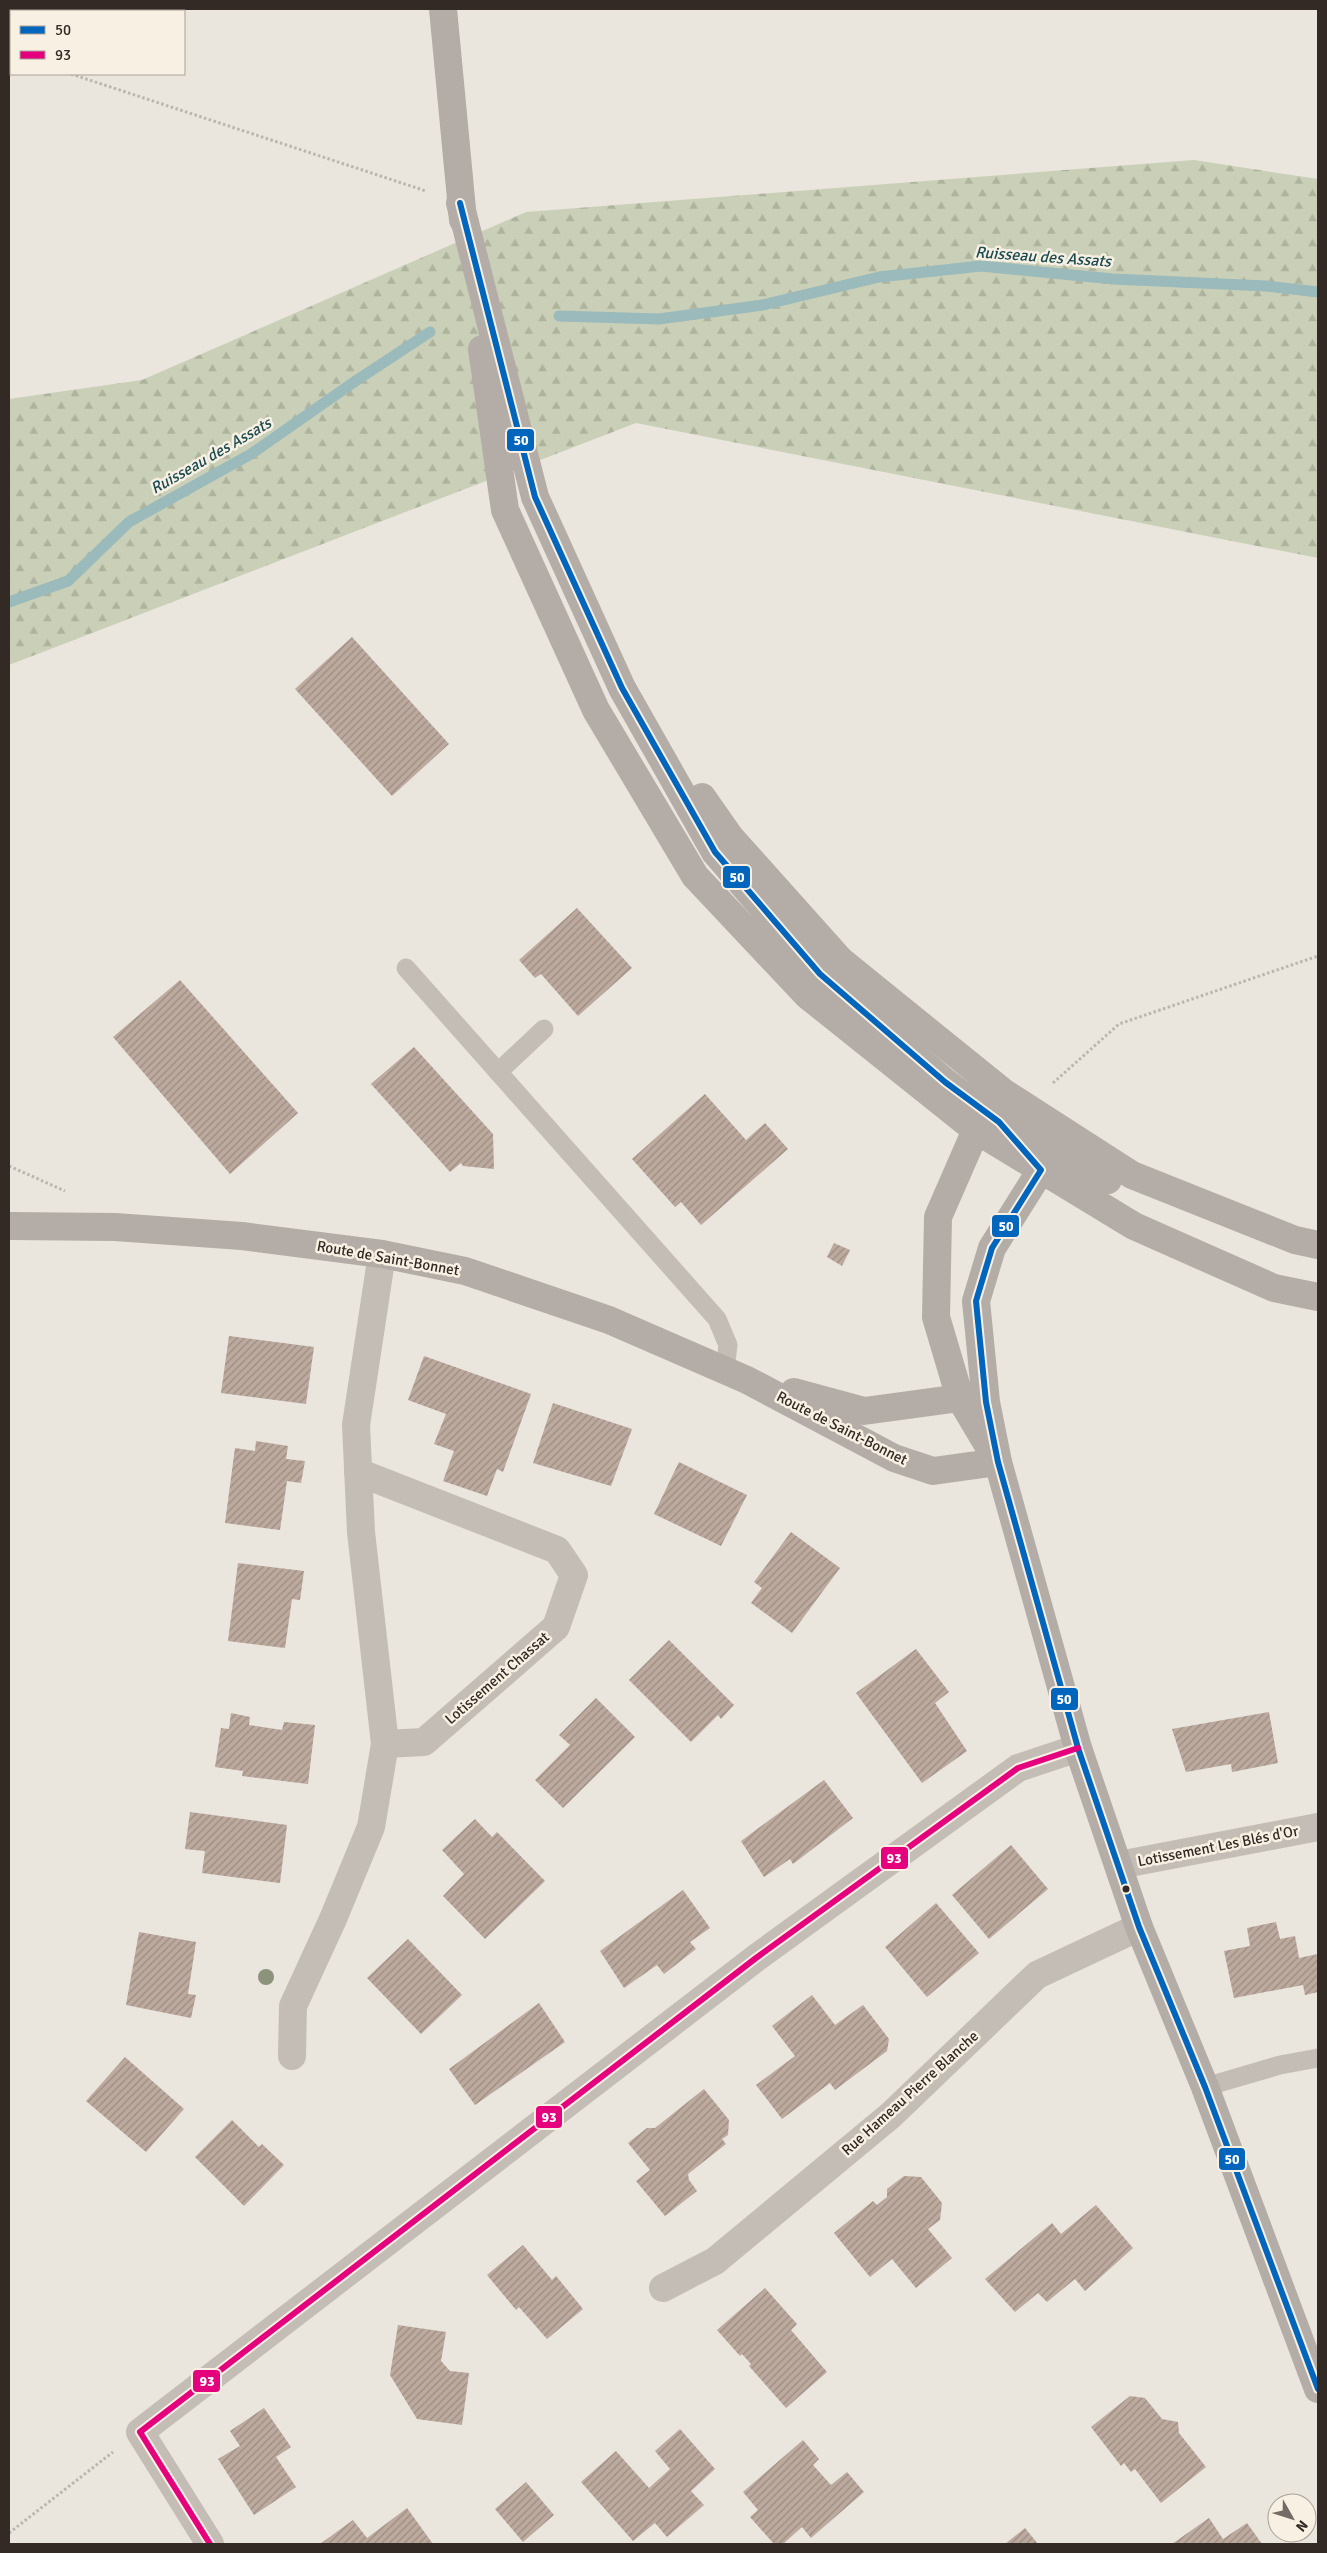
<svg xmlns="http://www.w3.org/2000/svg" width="1327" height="2553" font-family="Signika,sans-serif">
  <defs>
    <pattern id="forest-firs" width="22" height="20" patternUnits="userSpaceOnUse" patternTransform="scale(1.25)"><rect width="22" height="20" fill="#cad0b7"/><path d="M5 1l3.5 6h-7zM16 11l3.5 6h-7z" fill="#aeb39d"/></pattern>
    <pattern id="building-hatch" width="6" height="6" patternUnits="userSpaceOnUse" patternTransform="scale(1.25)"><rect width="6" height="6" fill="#bdaa9f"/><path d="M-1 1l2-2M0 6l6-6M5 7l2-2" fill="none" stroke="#9a8b81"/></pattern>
  </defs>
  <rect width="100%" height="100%" fill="#eae5dd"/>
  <path fill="url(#forest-firs)" d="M1194 160 1318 179V558L636 423 9 665V399L142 380 526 212Z"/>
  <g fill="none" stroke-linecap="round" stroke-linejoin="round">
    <g stroke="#9ababb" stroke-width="11">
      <path d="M559 316 659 319 763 305 879 277 981 266 1113 279 1266 286 1318 292"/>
      <path d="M9 602 68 581 129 522 251 454 357 380 430 332"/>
    </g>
  </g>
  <g fill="url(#building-hatch)">
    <path d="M352 637 449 744 392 796 295 689Z"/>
    <path d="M577 908 632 968 578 1016 541 974 535 978 519 960Z"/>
    <path d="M180 980 298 1113 230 1174 113 1037Z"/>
    <path d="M414 1047 493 1134 494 1169 463 1166 461 1163 450 1172 371 1084Z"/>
    <path d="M705 1094 746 1140 765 1123 788 1149 701 1225 681 1202 675 1207 632 1159Z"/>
    <path d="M834 1243 850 1250 842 1266 827 1257Z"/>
    <path d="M229 1336 314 1347 306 1404 221 1393Z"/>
    <path d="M424 1356 531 1394 503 1472 497 1469 487 1496 443 1481 454 1451 434 1444 446 1414 408 1400Z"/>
    <path d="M553 1403 632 1429 611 1486 533 1463Z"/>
    <path d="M256 1441 288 1446 286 1459 305 1461 301 1483 287 1481 280 1530 225 1523 235 1448 255 1451Z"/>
    <path d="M679 1462 747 1495 721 1546 654 1514Z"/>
    <path d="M791 1532 840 1568 792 1633 751 1603 762 1588 754 1582Z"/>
    <path d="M238 1563 304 1571 300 1600 292 1599 285 1648 228 1641Z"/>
    <path d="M669 1640 734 1705 721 1719 718 1715 691 1742 629 1680Z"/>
    <path d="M916 1649 949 1692 935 1703 967 1751 922 1783 856 1693Z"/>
    <path d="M596 1698 635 1737 563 1808 535 1780 570 1745 559 1735Z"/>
    <path d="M1269 1712 1278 1763 1232 1772 1231 1764 1186 1772 1172 1729Z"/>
    <path d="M231 1713 250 1717 249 1725 282 1730 284 1722 315 1725 308 1784 242 1776 243 1771 215 1767 221 1728 229 1729Z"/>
    <path d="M824 1780 853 1818 793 1864 790 1859 764 1877 741 1841Z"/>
    <path d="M190 1812 287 1825 280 1883 202 1873 205 1851 185 1849Z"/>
    <path d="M475 1819 492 1837 497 1832 545 1881 485 1939 443 1896 464 1874 442 1850Z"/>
    <path d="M1011 1845 1048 1889 989 1939 952 1895Z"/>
    <path d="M683 1890 710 1928 690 1942 696 1949 664 1974 657 1965 624 1988 600 1951Z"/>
    <path d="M936 1903 979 1953 927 1997 885 1947Z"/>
    <path d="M1276 1922 1280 1939 1295 1936 1299 1958 1318 1954V1992L1305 1995 1303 1985 1234 1998 1224 1951 1250 1946 1247 1928Z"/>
    <path d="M139 1932 196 1942 188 1994 196 1995 191 2018 126 2005Z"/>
    <path d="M408 1939 462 1995 421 2034 367 1978Z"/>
    <path d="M812 1995 835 2025 863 2005 889 2039 887 2051 835 2090 830 2083 782 2119 756 2085 795 2056 772 2026Z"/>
    <path d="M539 2003 565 2042 475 2105 449 2069Z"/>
    <path d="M125 2057 184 2109 146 2152 86 2101Z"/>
    <path d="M704 2089 729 2120 728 2135 722 2139 726 2144 688 2174 689 2180 697 2191 665 2216 636 2181 650 2170 628 2143 647 2128H655Z"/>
    <path d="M232 2120 259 2147 262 2144 284 2165 244 2206 195 2157Z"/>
    <path d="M904 2176 921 2177 942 2203 940 2220 928 2229 952 2258 916 2288 892 2259 870 2277 834 2233 873 2201 877 2205 887 2197V2189Z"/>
    <path d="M1096 2205 1133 2248 1085 2291 1075 2279 1047 2302 1038 2293 1015 2312 985 2279 1052 2223 1061 2234Z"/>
    <path d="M523 2245 552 2280 556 2276 583 2309 547 2339 519 2307 516 2310 487 2275Z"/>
    <path d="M765 2288 797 2324 791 2330 827 2372 786 2408 749 2366 751 2364 742 2354 740 2356 717 2330Z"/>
    <path d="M398 2325 446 2332 441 2361 450 2371 469 2373 462 2425 417 2419 390 2375Z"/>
    <path d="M1130 2396 1145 2398 1162 2419 1178 2422 1179 2433 1206 2467 1161 2503 1135 2469 1131 2472 1124 2463 1121 2466 1091 2427Z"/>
    <path d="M264 2408 291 2447 276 2457 296 2487 254 2515 218 2459 240 2446 230 2431Z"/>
    <path d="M680 2429 715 2469 691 2491 704 2505 667 2537 655 2523 633 2541 581 2482 616 2451 649 2488 670 2469 655 2451Z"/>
    <path d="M803 2440 819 2459 813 2465 831 2485 847 2472 864 2492 811 2538 802 2527 783 2544H774L750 2517 758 2510 743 2492Z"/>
    <path d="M526 2482 554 2515 523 2542 495 2509Z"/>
    <path d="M407 2508 433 2544H320L353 2520 367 2538Z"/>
    <path d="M1209 2518 1223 2539 1247 2523 1262 2544H1172Z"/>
    <path d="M1025 2528 1038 2544H1005Z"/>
  </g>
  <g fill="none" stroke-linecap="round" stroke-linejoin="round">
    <g stroke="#bbb5af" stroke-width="3" stroke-dasharray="2.5 2.5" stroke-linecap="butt">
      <path d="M9 53 11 54"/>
      <path d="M71 74 426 191"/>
      <path d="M1053 1083 1119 1024 1318 956"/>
      <path d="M9 1166 65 1191"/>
      <path d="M9 2533 113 2452"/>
    </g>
    <g stroke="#c3bdb6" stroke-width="19">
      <path d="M406 968 717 1319 728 1345 725 1370"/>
      <path d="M498 1072 544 1029"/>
      <path d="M1205 2087 1280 2065 1318 2058"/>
    </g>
    <g stroke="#c3bdb6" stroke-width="28">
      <path d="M358 1472 557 1550 574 1575 556 1627 424 1742 385 1744"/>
      <path d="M1119 1865 1318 1827"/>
      <path d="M292 2056 293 2006 333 1919 371 1827 385 1744 361 1532 356 1425 382 1254"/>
      <path d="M663 2288 715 2261 891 2115 1037 1975 1139 1927"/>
      <path d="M210 2544 140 2432 756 1958 1018 1768 1078 1748"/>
    </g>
    <g stroke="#b4ada7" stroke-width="28">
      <path d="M443 9 463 220"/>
      <path d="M460 203 535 497 622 688 715 852 820 974 945 1082 999 1122 1041 1170 992 1248 976 1301 986 1402 998 1462 1078 1748 1139 1927 1205 2087 1318 2389"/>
      <path d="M482 349 505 510 596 710 695 876 807 995 976 1130 1134 1226 1274 1288 1318 1297"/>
      <path d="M702 797 730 837 841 961 1003 1092 1132 1175 1295 1240 1318 1245"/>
      <path d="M9 1226 115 1227 242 1236 382 1254 465 1271 609 1320 747 1380 894 1458 933 1471 998 1462"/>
      <path d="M794 1392 864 1411 960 1398 977 1401"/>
      <path d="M988 1445 960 1398 936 1317 938 1217 976 1130 999 1122 1108 1180"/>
    </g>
    <defs>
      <path id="bus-1" d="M460 203 535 497 622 688 715 852 820 974 945 1082 999 1122 1041 1170 992 1248 976 1301 986 1402 998 1462 1078 1748 1139 1927 1205 2087 1318 2389"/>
      <path id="bus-2" d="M210 2544 140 2432 756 1958 1018 1768 1078 1748"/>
    </defs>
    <use href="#bus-1" stroke="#f8f0e3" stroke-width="10"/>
    <use href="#bus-2" stroke="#f8f0e3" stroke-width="10"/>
    <use href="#bus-1" stroke="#0065bd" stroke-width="6"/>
    <use href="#bus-2" stroke="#e5007d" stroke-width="6"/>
  </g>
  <circle fill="#8c937b" cx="266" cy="1977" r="8"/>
  <circle fill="#332a25" stroke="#f8f0e3" stroke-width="2" cx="1126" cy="1889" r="4.5"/>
  <g text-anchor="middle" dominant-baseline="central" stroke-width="5" stroke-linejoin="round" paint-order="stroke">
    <g font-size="15" fill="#332a25" stroke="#f8f0e3">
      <text transform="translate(388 1258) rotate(10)">Route de Saint-Bonnet</text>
      <text transform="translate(842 1428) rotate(27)">Route de Saint-Bonnet</text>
      <text transform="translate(497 1678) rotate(-41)">Lotissement Chassat</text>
      <text transform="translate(1218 1846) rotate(-11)">Lotissement Les Blés d'Or</text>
      <text transform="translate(910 2093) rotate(-42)">Rue Hameau Pierre Blanche</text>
    </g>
    <g font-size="16" font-style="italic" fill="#1c4c53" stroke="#f8f0e3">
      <text transform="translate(1043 257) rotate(4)">Ruisseau des Assats</text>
      <text transform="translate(211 456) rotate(-30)">Ruisseau des Assats</text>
    </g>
  </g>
  <g stroke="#f8f0e3" stroke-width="2">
    <rect x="506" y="428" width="29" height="24" rx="5" fill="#0065bd"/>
    <rect x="722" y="865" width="29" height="24" rx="5" fill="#0065bd"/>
    <rect x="991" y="1214" width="29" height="24" rx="5" fill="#0065bd"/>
    <rect x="1050" y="1687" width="29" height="24" rx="5" fill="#0065bd"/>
    <rect x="880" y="1846" width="29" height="24" rx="5" fill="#e5007d"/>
    <rect x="535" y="2105" width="28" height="24" rx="5" fill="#e5007d"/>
    <rect x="1218" y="2147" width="28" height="24" rx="5" fill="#0065bd"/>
    <rect x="192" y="2369" width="29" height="24" rx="5" fill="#e5007d"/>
  </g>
  <g font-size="14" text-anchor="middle" font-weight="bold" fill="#fff">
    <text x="521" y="445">50</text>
    <text x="737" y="882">50</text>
    <text x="1006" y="1231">50</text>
    <text x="1064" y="1704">50</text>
    <text x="894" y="1863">93</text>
    <text x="549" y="2122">93</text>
    <text x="1232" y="2164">50</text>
    <text x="207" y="2386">93</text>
  </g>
  <rect width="1327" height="2553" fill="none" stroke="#332a25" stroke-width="20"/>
  <rect x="10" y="10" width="175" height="65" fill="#f8f0e3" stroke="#a9a197"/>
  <rect x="20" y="26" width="25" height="8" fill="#0065bd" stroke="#a9a197"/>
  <text x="55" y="35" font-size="15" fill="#332a25">50</text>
  <rect x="20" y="51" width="25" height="8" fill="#e5007d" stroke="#a9a197"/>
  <text x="55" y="60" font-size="15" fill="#332a25">93</text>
  <g transform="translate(1292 2518) rotate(129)"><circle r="24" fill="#f8f0e3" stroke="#a9a197"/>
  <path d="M0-4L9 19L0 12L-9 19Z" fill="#736b65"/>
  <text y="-8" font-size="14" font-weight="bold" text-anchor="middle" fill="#332a25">N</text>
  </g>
</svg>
